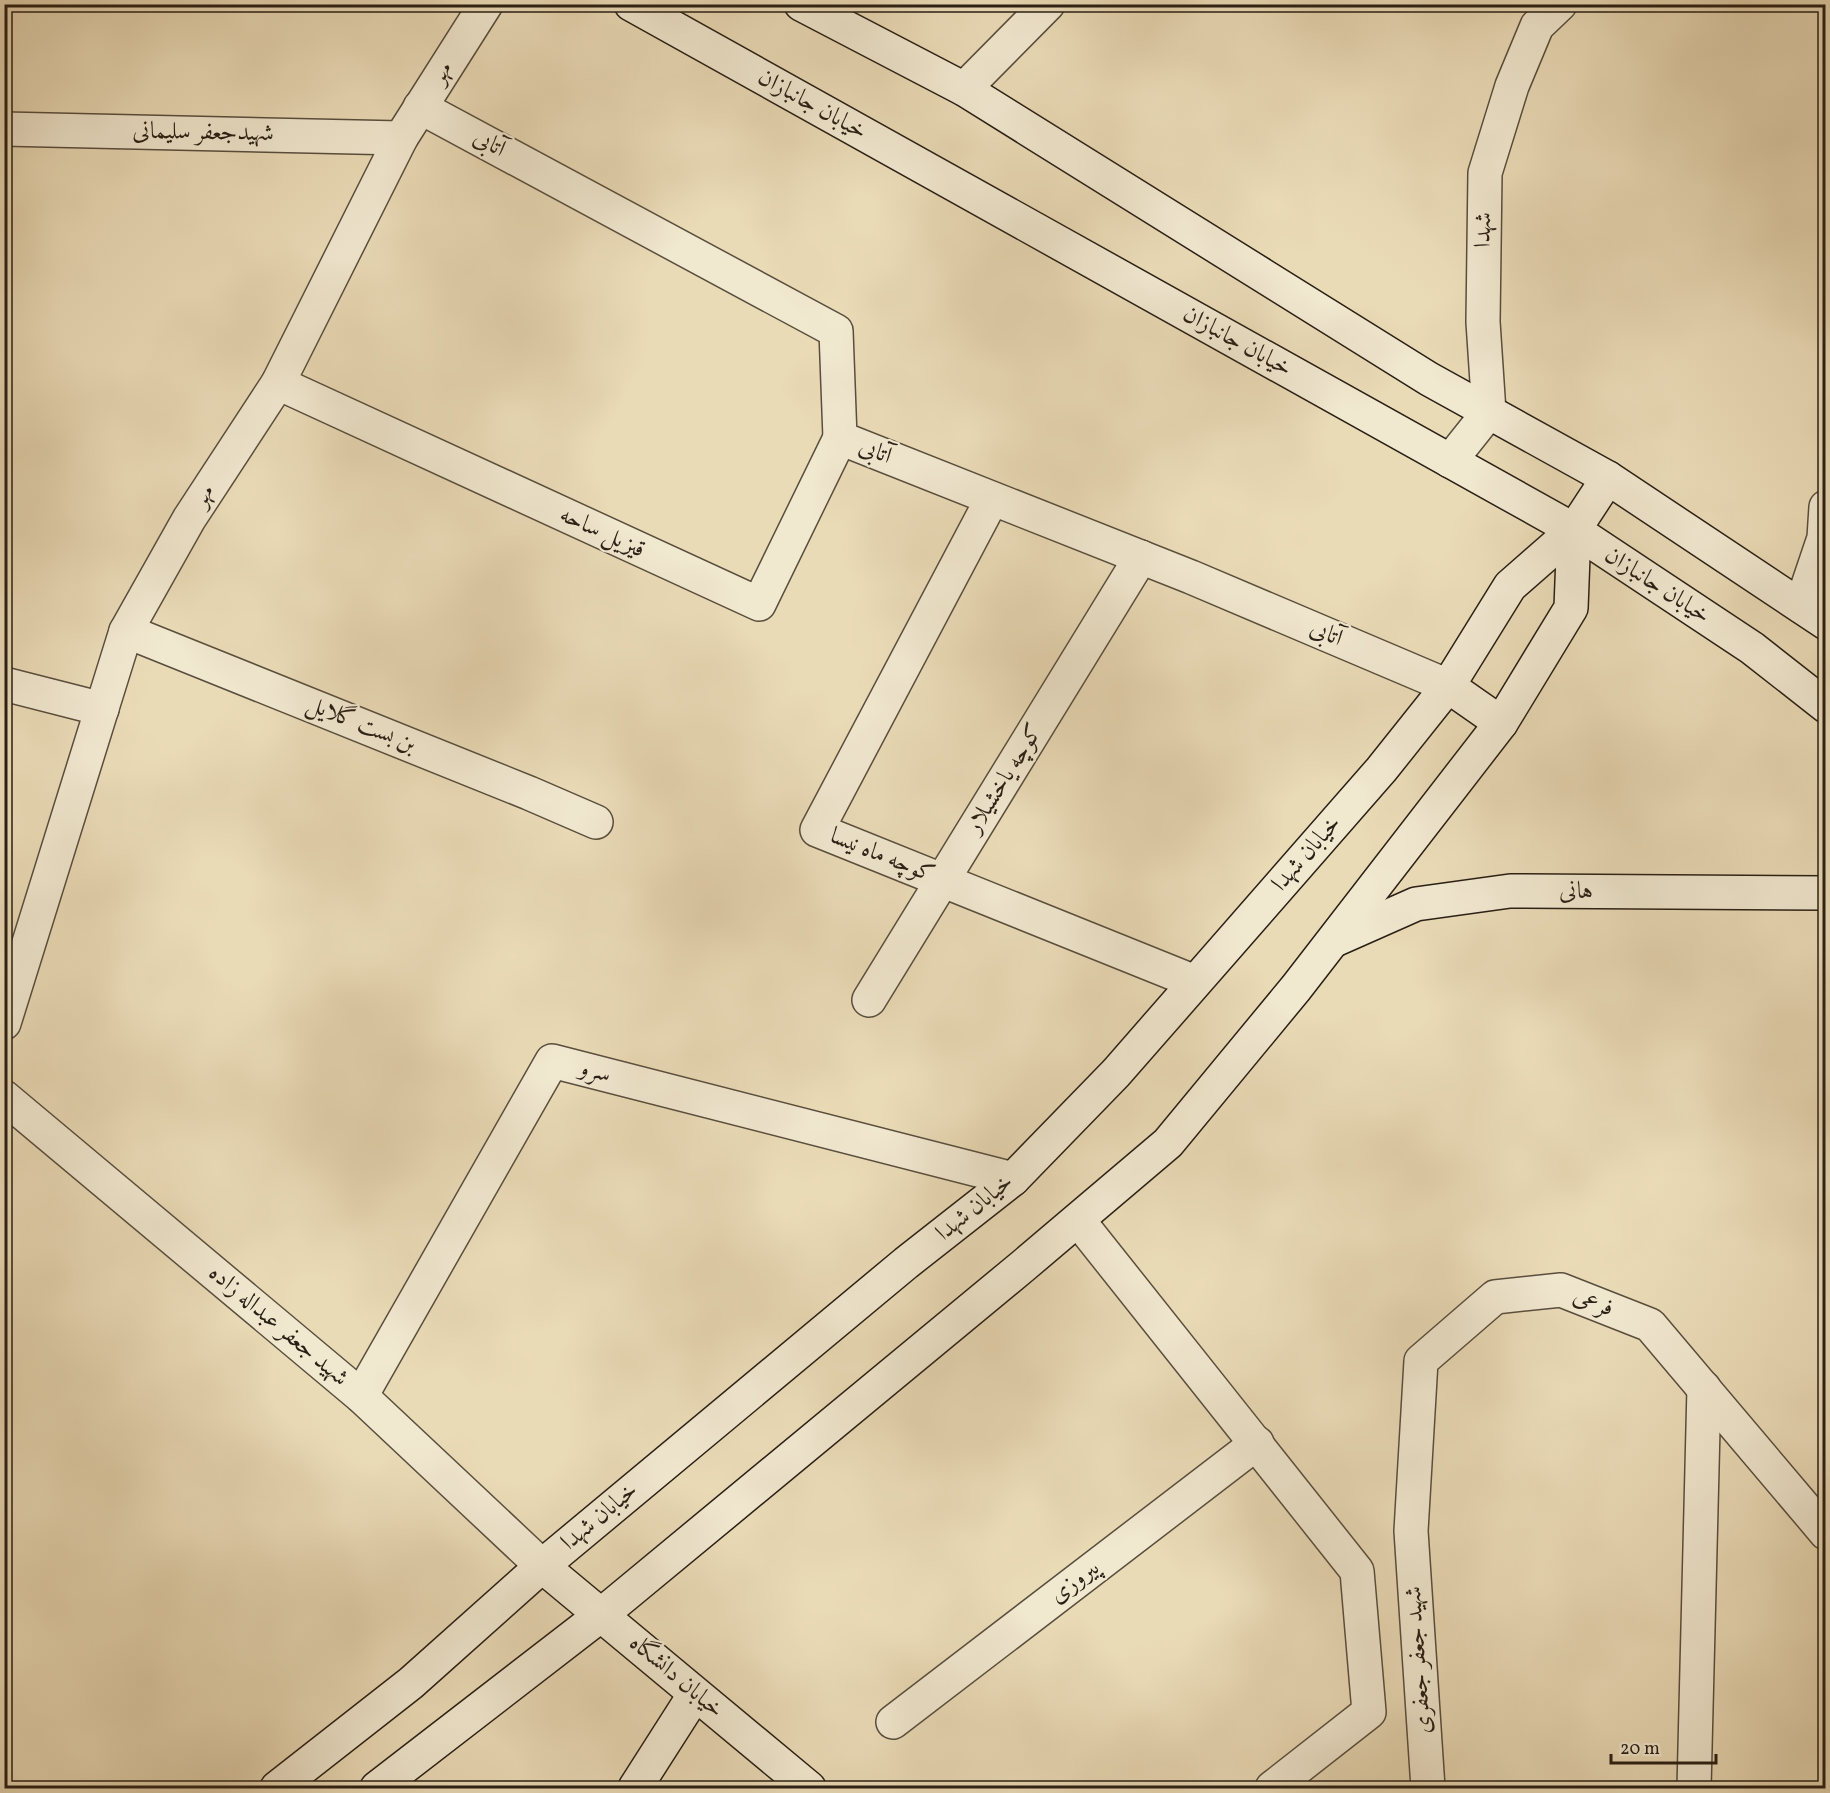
<svg xmlns="http://www.w3.org/2000/svg" width="1830" height="1793" font-family="Vollkorn,Amiri,serif">
  <rect width="100%" height="100%" fill="#eadbb7"/>
  <filter id="stains"><feTurbulence type="fractalNoise" baseFrequency=".00333" numOctaves="4"/><feColorMatrix values="0 0 0 0 .2 0 0 0 0 .09 0 0 0 0 .02 0 0 0 .5 -.17"/></filter>
  <radialGradient id="worn" r=".72"><stop offset=".6" stop-color="#630" stop-opacity="0"/><stop offset="1" stop-color="#630" stop-opacity=".3"/></radialGradient>
  <g fill="none" stroke-linecap="round" stroke-linejoin="round">
    <defs>
      <g id="street">
        <path d="M964 89 1048 4"/>
        <path d="M420 107 836 331 840 438 1191 577 1448 686"/>
        <path d="M4 129 401 138"/>
        <path d="M278 383 759 604 840 438"/>
        <path d="M1450 461 1489 412 1483 322 1485 173 1512 86 1537 26 1560 4"/>
        <path d="M992 499 817 830 1195 982"/>
        <path d="M1801 606 1824 538 1826 507"/>
        <path d="M126 631 529 793 596 822"/>
        <path d="M4 684 102 709"/>
        <path d="M869 1000 1141 557"/>
        <path d="M4 1023 126 631 189 519 278 383 401 138 486 4"/>
        <path d="M4 1097 361 1396 542 1566"/>
        <path d="M1078 1220 1357 1571 1369 1712 1272 1788"/>
        <path d="M361 1396 552 1061 1013 1179"/>
        <path d="M893 1722 1257 1443"/>
        <path d="M1428 1788 1411 1531 1421 1361 1495 1297 1561 1290 1650 1325 1826 1533"/>
        <path d="M1694 1788 1704 1388"/>
      </g>
      <g id="secondary">
        <path d="M631 4 1574 530 1752 648 1826 706"/>
        <path d="M801 4 964 89 1429 379 1608 478 1826 623"/>
        <path d="M1448 686 1501 723"/>
        <path d="M1337 939 1416 904 1510 891 1826 893"/>
        <path d="M542 1566 809 1788"/>
        <path d="M277 1788 411 1683 542 1566 906 1263 1013 1179 1116 1073 1381 770 1448 686 1510 586 1574 530 1608 478"/>
        <path d="M377 1788 601 1615 1023 1266 1168 1143 1296 988 1501 723 1571 608 1574 530"/>
        <path d="M635 1788 695 1694"/>
      </g>
    </defs>
    <use href="#street" stroke="#594e3e" stroke-width="36"/>
    <use href="#secondary" stroke="#291f15" stroke-width="36"/>
    <use href="#street" stroke="#f1e8d0" stroke-width="33"/>
    <use href="#secondary" stroke="#f1e8d0" stroke-width="33"/>
  </g>
  <g text-anchor="middle" dominant-baseline="central" stroke-width="4.5" stroke-linejoin="round" paint-order="stroke">
    <g font-size="24" fill="#291f15" stroke="#f1e8d0">
      <text transform="translate(442 73) rotate(-57)">مهر</text>
      <text transform="translate(812 105) rotate(29)">خیابان جانبازان</text>
      <text transform="translate(203 133) rotate(1)">شهیدجعفر سلیمانی</text>
      <text transform="translate(489 144) rotate(28)">آتابی</text>
      <text transform="translate(1484 230) rotate(-89)">شهدا</text>
      <text transform="translate(1237 342) rotate(29)">خیابان جانبازان</text>
      <text transform="translate(875 452) rotate(22)">آتابی</text>
      <text transform="translate(204 496) rotate(-57)">مهر</text>
      <text transform="translate(602 533) rotate(25)">قیزیل ساحه</text>
      <text transform="translate(1657 586) rotate(33)">خیابان جانبازان</text>
      <text transform="translate(1326 634) rotate(23)">آتابی</text>
      <text transform="translate(361 725) rotate(22)">بن بست گلایل</text>
      <text transform="translate(1005 779) rotate(-58)">کوچه یاخشیلار</text>
      <text transform="translate(1307 854) rotate(-49)">خیابان شهدا</text>
      <text transform="translate(882 856) rotate(22)">کوچه ماه نیسا</text>
      <text x="1576" y="892">هانی</text>
      <text transform="translate(595 1072) rotate(14)">سرو</text>
      <text transform="translate(975 1208) rotate(-39)">خیابان شهدا</text>
      <text transform="translate(1593 1303) rotate(22)">فرعی</text>
      <text transform="translate(278 1326) rotate(40)">شهید جعفر عبداله زاده</text>
      <text transform="translate(600 1517) rotate(-40)">خیابان شهدا</text>
      <text transform="translate(1075 1582) rotate(-37)">پیروزی</text>
      <text transform="translate(1419 1660) rotate(-94)">شهید جعفر جعفری</text>
      <text transform="translate(676 1677) rotate(40)">خیابان دانشگاه</text>
    </g>
  </g>
  <rect width="1830" height="1793" fill="none" stroke="#eadbb7" stroke-width="24"/>
  <rect x="6" y="6" width="1818" height="1781" fill="none" stroke="#291f15" stroke-width="3"/>
  <rect x="12" y="12" width="1806" height="1769" fill="none" stroke="#291f15" stroke-width="1.5"/>
  <path d="M1611 1754v9h105v-9" fill="none" stroke="#291f15" stroke-width="3"/>
  <text x="1620" y="1754" font-size="18" fill="#291f15" stroke="#f1e8d0" stroke-width="4.5" paint-order="stroke">20 m</text>
  <rect width="100%" height="100%" filter="url(#stains)"/>
  <rect width="100%" height="100%" fill="url(#worn)"/>
</svg>
